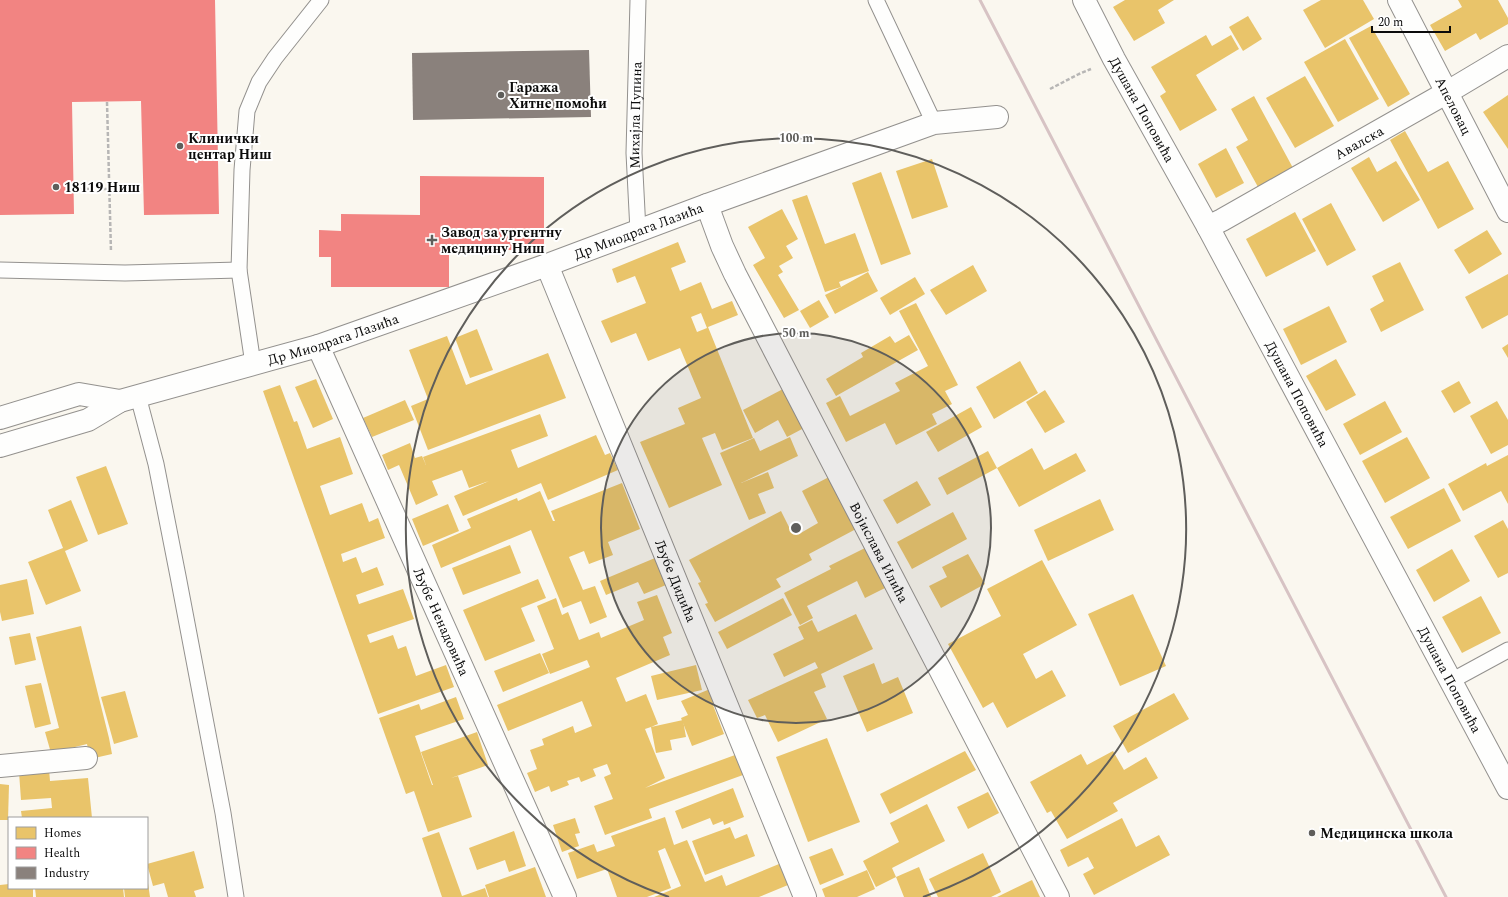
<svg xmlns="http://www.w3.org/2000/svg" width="1508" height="897" font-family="Spectral,serif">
  <rect width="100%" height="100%" fill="#faf7ef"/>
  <g fill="#e9c46a" fill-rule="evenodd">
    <path d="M1125 0H1174L1158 10 1165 23 1134 41 1113 7Z"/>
    <path d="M1321 0H1363L1374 19 1325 48 1303 10Z"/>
    <path d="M1458 0H1498L1508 18V24L1480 40 1476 33 1445 51 1430 25 1462 7Z"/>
    <path d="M1248 16 1262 39 1243 51 1229 27Z"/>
    <path d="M1371 26 1410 94 1388 107 1349 38Z"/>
    <path d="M1206 35 1212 46 1231 35 1239 49 1196 75 1217 110 1180 131 1160 96 1166 92 1151 67Z"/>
    <path d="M1345 39 1379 99 1338 122 1304 62Z"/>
    <path d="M1305 76 1334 126 1295 148 1266 98Z"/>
    <path d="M1508 95V149L1483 112Z"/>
    <path d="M1254 96 1293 168 1258 187 1236 147 1248 140 1231 109Z"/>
    <path d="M1405 131 1428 172 1448 161 1474 209 1438 229 1390 140Z"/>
    <path d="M1226 148 1244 183 1216 198 1198 164Z"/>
    <path d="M1369 157 1377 172 1396 161 1420 200 1383 222 1351 168Z"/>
    <path d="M932 159 948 207 912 219 896 171Z"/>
    <path d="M881 172 911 254 881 265 852 183Z"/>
    <path d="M807 195 825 244 855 233 869 271 839 282 841 287 868 272 878 291 835 314 825 295 841 287 825 292 792 200Z"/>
    <path d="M1331 203 1356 250 1327 266 1302 219Z"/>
    <path d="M782 209 798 239 786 246 793 258 779 266 783 272 778 275 799 310 784 318 753 265 765 258 748 227Z"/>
    <path d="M1295 212 1316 251 1266 277 1246 239Z"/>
    <path d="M1487 230 1502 254 1469 274 1454 250Z"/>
    <path d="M678 242 686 262 671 268 680 291 701 282 712 309 732 301 738 315 708 327 753 438 722 450 715 433 702 438 722 485 669 508 640 442 685 424 678 408 701 398 680 348 648 361 636 333 611 343 601 321 646 303 635 276 617 283 612 269ZM701 313 707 328 697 332 691 317Z"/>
    <path d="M1400 262 1424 310 1381 332 1370 309 1384 301 1372 276Z"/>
    <path d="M973 265 987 291 946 315 930 290Z"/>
    <path d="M1508 274V315L1482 329 1465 297Z"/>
    <path d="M915 277 925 294 890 315 880 298Z"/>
    <path d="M819 300 829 317 810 328 800 311Z"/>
    <path d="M916 303 958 385 945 391 952 404 932 414 937 424 896 445 885 423 846 442 826 403 840 396 850 416 900 391 895 383 928 366 899 311Z"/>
    <path d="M1329 306 1347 342 1301 365 1283 329Z"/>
    <path d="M477 329 493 370 470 378 455 338Z"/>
    <path d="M909 335 918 350 836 396 826 379 863 357 861 353 890 336 895 343Z"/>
    <path d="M447 336 466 385 548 353 566 398 428 450 411 406 428 399 409 350Z"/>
    <path d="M1508 344V358L1502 348Z"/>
    <path d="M1336 359 1356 395 1326 411 1306 376Z"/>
    <path d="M1020 361 1038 393 994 419 976 387Z"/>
    <path d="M316 379 333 419 313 428 295 387Z"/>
    <path d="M1459 381 1471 403 1454 413 1441 391Z"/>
    <path d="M280 385 294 422 297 421 307 449 340 437 353 474 320 486 330 515 362 503 369 522 378 518 385 538 341 554 343 562 356 557 362 573 377 567 384 585 356 595 359 604 403 589 414 619 367 635 370 643 393 635 398 649 406 646 416 676 446 665 454 687 378 714 263 391Z"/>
    <path d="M783 389 804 428 787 437 778 420 755 433 743 410Z"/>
    <path d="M1045 390 1065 422 1045 433 1026 402Z"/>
    <path d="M405 400 414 420 372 437 363 418Z"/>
    <path d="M1385 401 1402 432 1360 455 1343 424Z"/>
    <path d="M1497 401 1508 420V445L1491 454 1470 416Z"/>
    <path d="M971 407 982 427 938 452 926 432Z"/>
    <path d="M540 414 548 436 511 450 518 468 596 435 605 455 610 453 618 470 548 500 541 483 463 516 454 496 489 481 469 488 462 470 432 481 438 495 416 505 399 465 388 470 382 455 410 443 415 458 422 456 426 465 423 457Z"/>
    <path d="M790 437 798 456 741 483 768 472 774 488 758 494 766 513 749 520 720 453 754 438 760 451Z"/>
    <path d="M1407 437 1430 478 1385 503 1362 461Z"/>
    <path d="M1032 448 1044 470 1076 453 1086 471 1019 507 997 468Z"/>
    <path d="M988 451 997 468 947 495 938 478Z"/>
    <path d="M1508 455V504L1501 491 1463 511 1448 484 1486 463 1487 466Z"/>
    <path d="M106 466 128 524 98 535 76 477Z"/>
    <path d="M829 477 856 529 809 554 812 560 776 579 781 587 715 622 705 604 708 603 698 583 701 582 689 560 781 511 792 533 797 531 799 534 818 523 802 491Z"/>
    <path d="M917 481 931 505 897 524 883 500Z"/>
    <path d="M622 483 640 529 608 542 613 555 589 564 584 551 569 557 583 590 595 586 607 617 590 624 581 601 563 608 531 530 441 568 432 545 471 528 467 519 517 498 518 501 540 491 553 521H555L551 511Z"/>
    <path d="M1444 488 1461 521 1408 549 1390 517Z"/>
    <path d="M1100 499 1114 530 1048 561 1034 530Z"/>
    <path d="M71 500 88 541 65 551 81 591 46 605 28 562 63 548 48 510Z"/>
    <path d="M448 504 459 531 423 546 412 519Z"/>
    <path d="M953 512 967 539 912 569 897 542Z"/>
    <path d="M1503 520 1508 529V573L1498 578 1474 536Z"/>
    <path d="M510 545 521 573 463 595 452 568Z"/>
    <path d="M865 548 885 588 865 598 857 581 807 606 813 618 800 625 784 593 831 569 829 566Z"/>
    <path d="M1452 549 1470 581 1434 602 1416 570Z"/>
    <path d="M968 554 985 584 941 608 929 586 947 577 942 567Z"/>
    <path d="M655 558 666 585 644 594 638 582 606 595 600 581Z"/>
    <path d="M1042 560 1077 625 1023 654 1036 679 1052 670 1066 696 1007 728 993 702 983 708 948 644 1001 616 987 589Z"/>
    <path d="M27 579 34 614 2 621 0 612V585Z"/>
    <path d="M538 579 546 598 521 608 535 641 485 661 463 610Z"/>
    <path d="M1133 594 1166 666 1120 686 1088 614Z"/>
    <path d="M657 595 672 633 663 637 670 655 616 678 626 702 646 694 658 724 651 727 683 720 686 737 670 740 672 750 656 753 651 727 645 729 665 778 645 788 735 755 743 775 649 809 652 818 605 835 594 806 613 799 604 777 611 774 607 764 593 769 596 776 581 782 579 777 567 781 569 785 551 792 549 786 535 792 527 773 537 769 530 750 544 745 542 739 573 726 575 733 592 726 582 701 508 731 497 705 590 667 587 660 550 674 542 654 554 649 537 606 556 598 562 615 568 612 579 640 599 632 601 638 644 620 637 602Z"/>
    <path d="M1481 596 1501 633 1462 653 1442 617Z"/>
    <path d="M783 598 792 615 727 649 718 632Z"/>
    <path d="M856 614 873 649 821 674 826 687 814 692 827 719 778 742 765 715 757 718 748 700 818 668 815 662 784 677 773 654 804 639 798 627 812 620 818 632Z"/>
    <path d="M81 626 109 738 104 739 109 738 112 754 90 759 87 744 51 753 45 732 59 728 36 637Z"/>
    <path d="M30 633 36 660 15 665 9 637Z"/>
    <path d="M540 653 549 673 503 692 494 671Z"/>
    <path d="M874 663 882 684 898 677 913 713 867 732 843 676Z"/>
    <path d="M696 665 702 690 657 700 651 676Z"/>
    <path d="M41 683 51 724 35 728 25 686Z"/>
    <path d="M710 689 716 704 713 705 724 734 692 746 681 718 688 715 681 701Z"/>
    <path d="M125 691 138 737 114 744 101 697Z"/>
    <path d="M1174 693 1189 719 1128 753 1113 726Z"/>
    <path d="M456 697 464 719 415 736 432 785H433L421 752 477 732 488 765 451 778 458 776 472 817 428 832 414 791 406 794 379 718 419 704 421 710Z"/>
    <path d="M827 738 860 822 808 842 776 757Z"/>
    <path d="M965 751 976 770 890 814 880 794Z"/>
    <path d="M1113 751 1124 770 1146 757 1158 778 1113 803 1118 811 1067 839 1051 811 1047 813 1030 782 1081 754 1087 765Z"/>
    <path d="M49 769 50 781 88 778 92 818H22L21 811 52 808 51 798 21 800 19 772Z"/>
    <path d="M0 784 9 785 8 820H0Z"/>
    <path d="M733 788 744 817 724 825 723 821 713 825 710 818 682 829 675 811Z"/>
    <path d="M988 792 999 813 968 829 957 807Z"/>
    <path d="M927 804 945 841 892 868 896 877 876 887 863 861 899 842 890 823Z"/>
    <path d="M665 817 674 845 687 840 705 882 722 875 726 886 779 864 788 885 759 897H654L681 886 665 848 658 851 671 888 647 897H617L607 869 577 879 568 853 594 844 597 852 615 846 611 836Z"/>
    <path d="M575 818 580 833 575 834 579 846 562 852 553 825Z"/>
    <path d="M1122 818 1136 847 1159 835 1170 855 1094 895 1083 874 1094 868 1088 857 1068 867 1060 850Z"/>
    <path d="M730 827 735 839 747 834 755 856 705 875 692 841Z"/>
    <path d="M514 831 526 866 509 872 505 860 477 870 469 848Z"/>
    <path d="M439 832 462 896 485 888 488 897H442L422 838Z"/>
    <path d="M832 848 844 875 820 885 809 857Z"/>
    <path d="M194 851 204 888 194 891 196 897H168L164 883 153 886 147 864Z"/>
    <path d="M983 853 1001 892 991 897H938L929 879Z"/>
    <path d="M535 867 546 897H489L485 885Z"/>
    <path d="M919 867 931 897H904L896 877Z"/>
    <path d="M867 870 875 889 857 897H825L822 889Z"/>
    <path d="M147 876 150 897H125L124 888H147Z"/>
    <path d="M1032 880 1040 897H997Z"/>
    <path d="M9 884V888H33V897H0V885Z"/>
    <path d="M35 888H123L124 897H36Z"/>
  </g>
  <g fill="#f28482">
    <path d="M0 0H215L219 214 144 215 141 101 72 102 74 214 0 215Z"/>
    <path d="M420 176 544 177V250H449V287H331V257H319V230L341 231V214L420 215Z"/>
  </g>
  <path fill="#8a817c" d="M589 50 591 117 413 120 412 53Z"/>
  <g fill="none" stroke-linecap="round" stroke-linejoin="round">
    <defs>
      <g id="service">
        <path d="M876 0 934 123"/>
        <path id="s1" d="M638 231 634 153 638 0"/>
        <path d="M0 270 125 273 239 270"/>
        <path d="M253 364 239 270 242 170 247 111 259 82 275 58 321 0"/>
        <path d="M138 396 156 464 178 576 223 813 236 897"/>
        <path d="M1451 681 1508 650"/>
      </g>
      <g id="minor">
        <path id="s2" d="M1399 0 1508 211"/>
        <path id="s3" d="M707 205 722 246 735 274 1058 897"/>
        <path id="s4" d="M1208 227 1222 220 1446 93 1508 56"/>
        <path id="s5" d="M547 265 805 897"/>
        <path id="s6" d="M318 346 565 897"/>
        <path d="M0 418 79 394 120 401"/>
        <path id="s7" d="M0 446 88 420 120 401 318 346 547 265 707 205 934 123 997 117"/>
        <path d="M0 766 86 758"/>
      </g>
      <g id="tertiary">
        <path id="s8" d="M1084 0 1114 59 1208 227 1508 788"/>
      </g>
    </defs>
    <use href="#service" stroke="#93918e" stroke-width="17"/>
    <use href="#minor" stroke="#93918e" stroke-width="24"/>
    <use href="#tertiary" stroke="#93918e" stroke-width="24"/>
    <g stroke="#b7b6b5" stroke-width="2.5" stroke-dasharray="4 2" stroke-linecap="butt">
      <path d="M1050 89 1079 74 1091 69"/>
      <path d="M107 102 111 252"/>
      <path d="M73 189H109"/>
    </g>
    <use href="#service" stroke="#fefefd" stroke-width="15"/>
    <use href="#minor" stroke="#fefefd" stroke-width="22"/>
    <use href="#tertiary" stroke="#fefefd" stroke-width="22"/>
    <path stroke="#d7c3c4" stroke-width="3" d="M980 0 1446 897"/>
  </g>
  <circle cx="796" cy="528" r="195" fill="#5f5e5b" fill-opacity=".12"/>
  <g fill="none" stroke="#5f5e5b" stroke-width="2">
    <circle cx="796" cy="528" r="195"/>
    <path d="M669 897A390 390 0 1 1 923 897"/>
  </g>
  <g fill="#5f5e5b" stroke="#fff" stroke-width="1.5">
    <circle cx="501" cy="95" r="4"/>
    <circle cx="180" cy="146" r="4"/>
    <circle cx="56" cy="187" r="4"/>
    <path d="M430 234h4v4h4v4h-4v4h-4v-4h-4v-4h4z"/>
    <circle cx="1312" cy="833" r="4"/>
  </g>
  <g text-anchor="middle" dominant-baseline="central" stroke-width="4" stroke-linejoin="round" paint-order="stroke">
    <g font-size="14" font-weight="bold" fill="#0b0b0b" stroke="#fff" text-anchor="start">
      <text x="509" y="87">Гаража<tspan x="509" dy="16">Хитне помоћи</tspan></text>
      <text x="188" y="138">Клинички<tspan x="188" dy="16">центар Ниш</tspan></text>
      <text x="64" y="187">18119 Ниш</text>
      <text x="441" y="232">Завод за ургентну<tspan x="441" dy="16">медицину Ниш</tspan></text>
      <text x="1320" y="833">Медицинска школа</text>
    </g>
    <g font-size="14" fill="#0b0b0b" stroke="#fff">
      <text stroke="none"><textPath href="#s2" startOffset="119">Апеловац</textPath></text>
      <text stroke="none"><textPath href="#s8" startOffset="124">Душана Поповића</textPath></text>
      <text stroke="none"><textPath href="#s1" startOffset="116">Михајла Пупина</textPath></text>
      <text stroke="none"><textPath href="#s4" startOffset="173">Авалска</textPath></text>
      <text stroke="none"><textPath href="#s7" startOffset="675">Др Миодрага Лазића</textPath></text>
      <text stroke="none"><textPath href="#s7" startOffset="351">Др Миодрага Лазића</textPath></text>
      <text stroke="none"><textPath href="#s8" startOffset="448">Душана Поповића</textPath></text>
      <text stroke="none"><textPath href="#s3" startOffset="388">Војислава Илића</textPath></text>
      <text stroke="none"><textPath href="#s5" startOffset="341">Љубе Дидића</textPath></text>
      <text stroke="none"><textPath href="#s6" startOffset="302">Љубе Ненадовића</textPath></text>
      <text stroke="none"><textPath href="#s8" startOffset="772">Душана Поповића</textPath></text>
    </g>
  </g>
  <circle cx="796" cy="528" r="6" fill="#5f5e5b" stroke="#fff" stroke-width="2"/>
  <g font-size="12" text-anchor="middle" font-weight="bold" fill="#5f5e5b" stroke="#fff" stroke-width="4" stroke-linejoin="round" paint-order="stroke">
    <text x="796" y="142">100 m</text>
    <text x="796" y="337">50 m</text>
  </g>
  <rect x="8" y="817" width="140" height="72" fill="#ffffff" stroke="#9d9d9d"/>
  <rect x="16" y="827" width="20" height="12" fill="#e9c46a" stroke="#9d9d9d"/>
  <text x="44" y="837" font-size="12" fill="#0b0b0b">Homes</text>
  <rect x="16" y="847" width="20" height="12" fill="#f28482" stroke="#9d9d9d"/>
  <text x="44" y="857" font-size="12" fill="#0b0b0b">Health</text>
  <rect x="16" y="867" width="20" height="12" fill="#8a817c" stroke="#9d9d9d"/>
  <text x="44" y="877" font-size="12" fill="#0b0b0b">Industry</text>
  <path d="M1372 26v6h78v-6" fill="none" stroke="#0b0b0b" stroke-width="2"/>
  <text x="1378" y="26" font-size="12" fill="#0b0b0b" stroke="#ffffff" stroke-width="3" paint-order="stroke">20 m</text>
</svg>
